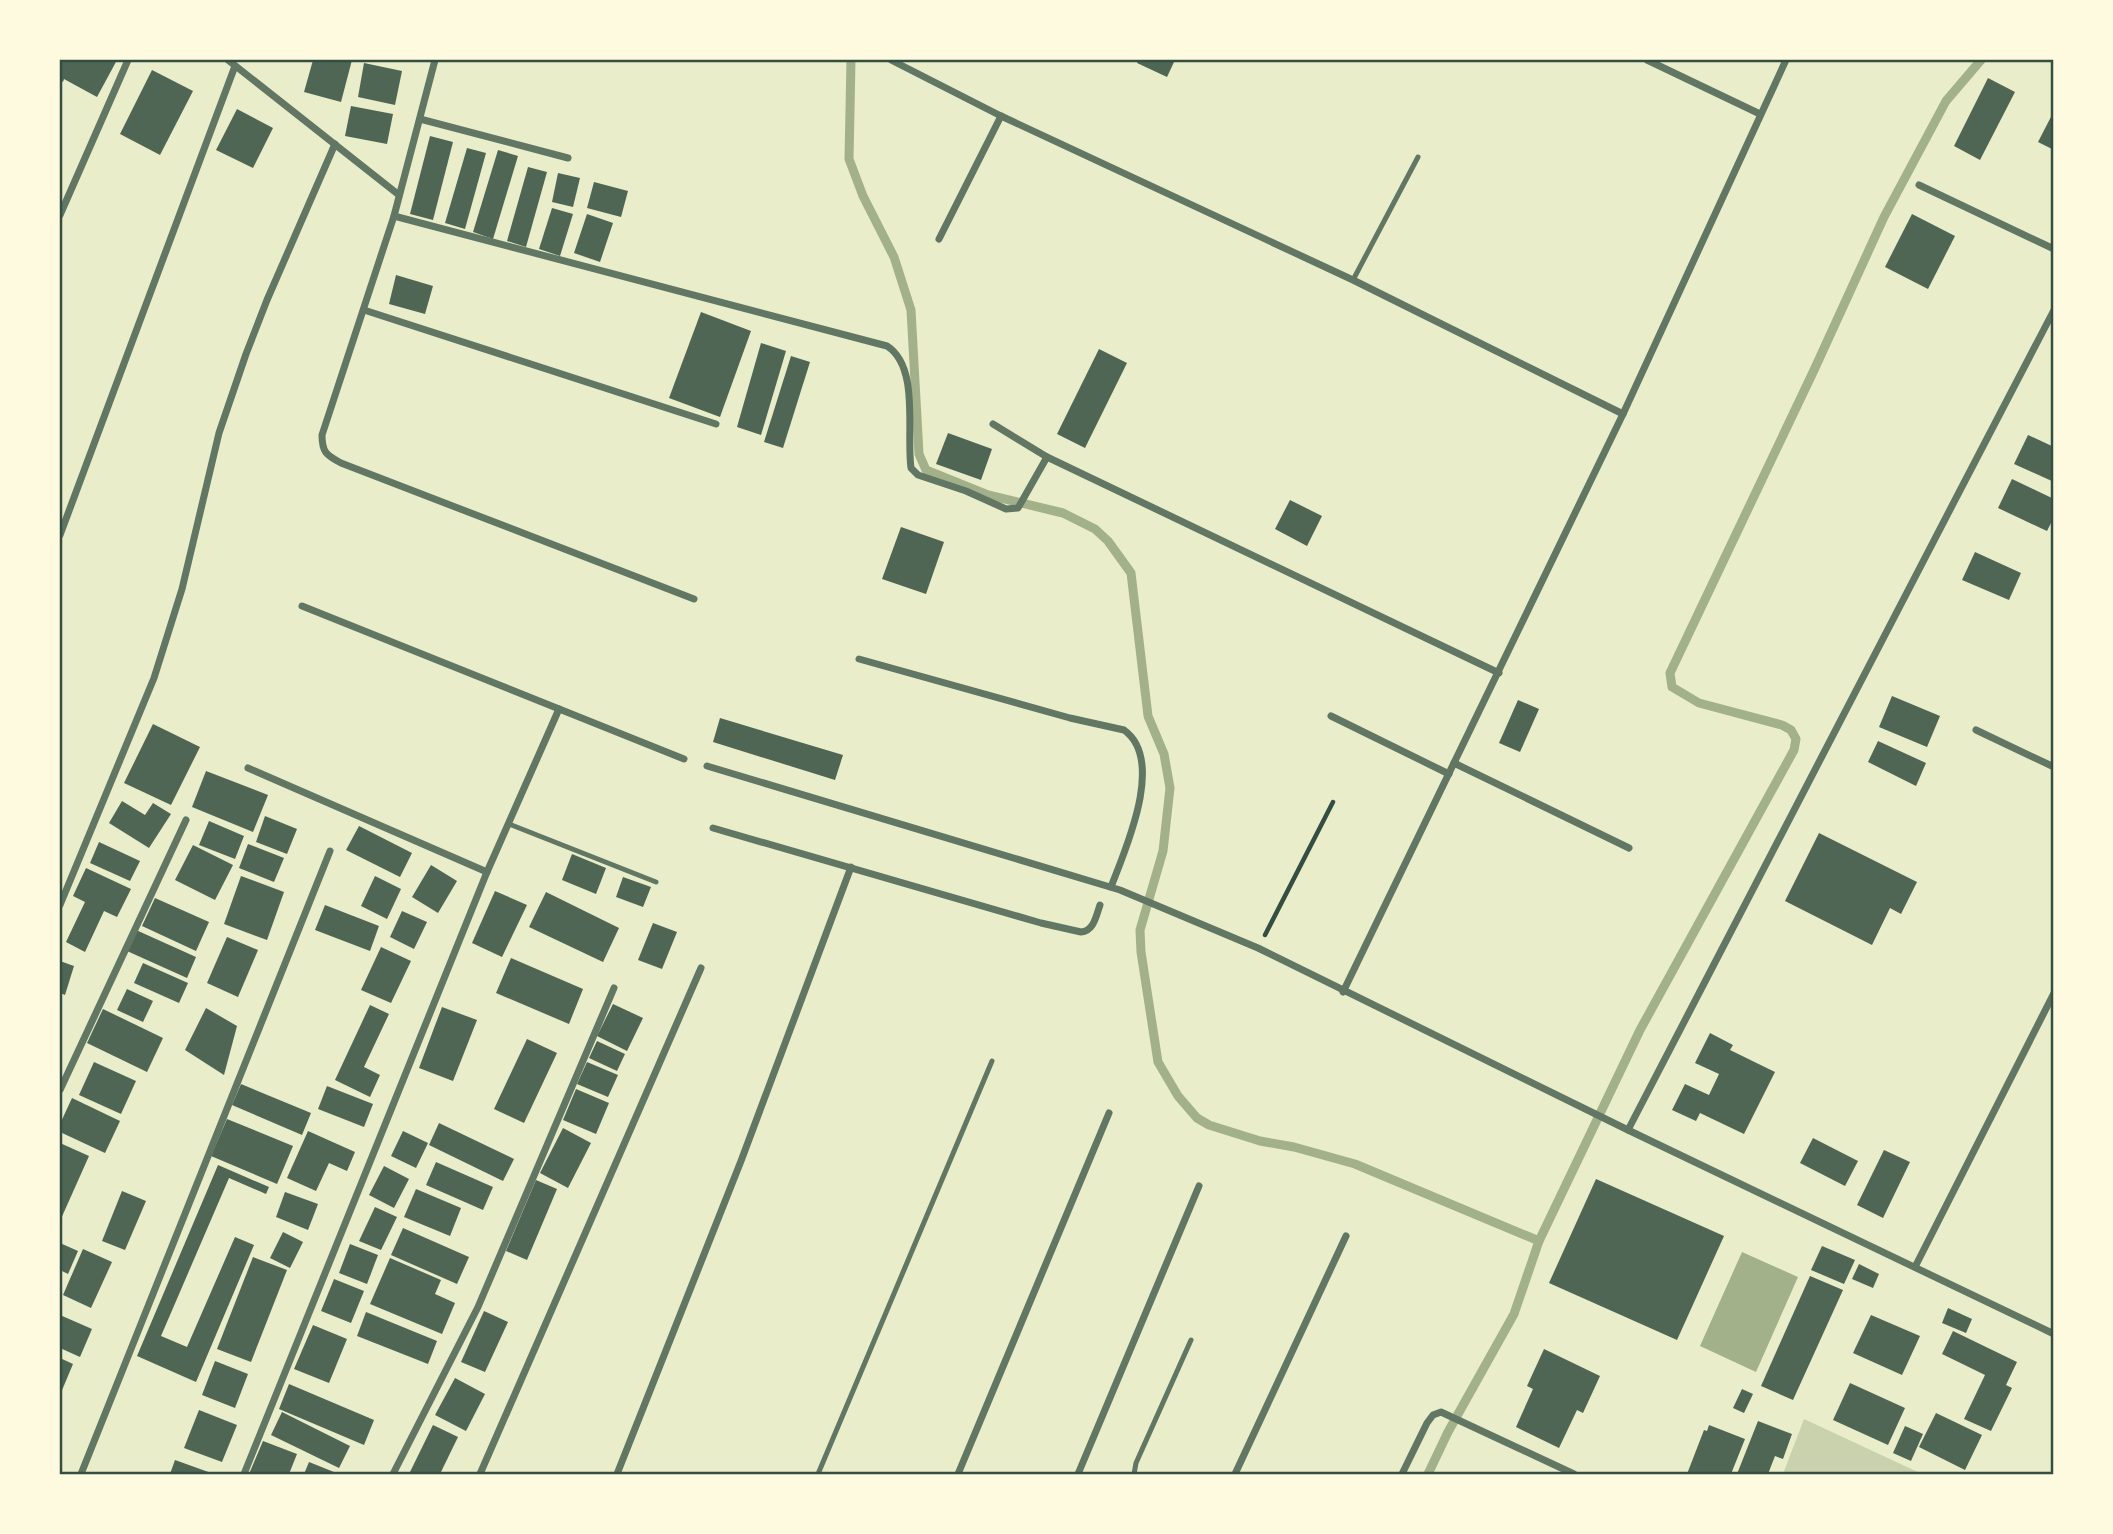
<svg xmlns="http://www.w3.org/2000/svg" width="2113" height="1534" font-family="'Sofia Sans Condensed',sans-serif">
  <rect width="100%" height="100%" fill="#e9edc9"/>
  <path fill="#cad2ad" d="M1804 1419 1922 1474H1783Z"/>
  <path fill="#a3b18a" d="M1742 1252 1798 1277 1756 1372 1700 1346Z"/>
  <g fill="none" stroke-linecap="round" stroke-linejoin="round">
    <g stroke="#a3b18a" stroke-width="9">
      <path d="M851 60 849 159 863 196 894 257 911 310 919 454 926 470 988 495 1063 513 1095 529 1108 541 1131 573 1148 716 1164 754 1170 788 1163 851 1140 930 1141 952 1158 1062 1178 1096 1197 1118 1209 1125 1260 1141 1294 1147 1355 1164 1539 1241"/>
      <path d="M1428 1474 1448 1432 1514 1314 1539 1241 1640 1030 1794 750 1796 739 1791 730 1782 725 1699 703 1672 687 1670 673 1815 368 1884 217 1946 101 1981 60"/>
    </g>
  </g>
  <g fill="#4f6655">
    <path d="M60 60H117L97 97 64 79 63 82 60 80Z"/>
    <path d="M313 60H352L341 102 304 92Z"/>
    <path d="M1138 60H1175L1167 77 1137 63Z"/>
    <path d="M364 63 402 71 395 105 358 97Z"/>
    <path d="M152 70 193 91 160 155 120 134Z"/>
    <path d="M1988 78 2015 92 1980 160 1954 146Z"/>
    <path d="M351 106 393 114 387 144 345 136Z"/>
    <path d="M237 109 273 128 253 168 216 150Z"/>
    <path d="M2054 111V150L2038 142Z"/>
    <path d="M430 136 453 142 433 220 410 214Z"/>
    <path d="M467 148 486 153 465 229 445 223Z"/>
    <path d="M498 150 518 156 493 239 473 232Z"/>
    <path d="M528 167 547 172 526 247 507 241Z"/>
    <path d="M558 173 580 178 573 207 552 202Z"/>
    <path d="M594 182 628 191 621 217 587 208Z"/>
    <path d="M552 208 573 214 560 256 539 249Z"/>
    <path d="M587 214 613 223 600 262 574 253Z"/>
    <path d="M1912 214 1955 236 1928 289 1885 267Z"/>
    <path d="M396 275 433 286 425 314 389 304Z"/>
    <path d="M701 312 751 331 720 417 669 398Z"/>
    <path d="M761 343 786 351 761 435 737 427Z"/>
    <path d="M1099 349 1127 363 1085 448 1057 434Z"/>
    <path d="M791 356 810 362 783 448 764 442Z"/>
    <path d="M948 433 992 449 981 480 936 464Z"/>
    <path d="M2028 435 2054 447V482L2014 464Z"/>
    <path d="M2012 479 2054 499V517L2047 531 1998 508Z"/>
    <path d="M1290 500 1322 516 1307 546 1275 529Z"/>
    <path d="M901 527 944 542 926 594 882 579Z"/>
    <path d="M1975 552 2021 573 2009 600 1962 580Z"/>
    <path d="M1892 696 1940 716 1927 747 1879 727Z"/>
    <path d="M1518 700 1539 709 1520 752 1499 743Z"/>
    <path d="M720 718 843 755 835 780 713 742Z"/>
    <path d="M153 724 200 747 171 805 124 783Z"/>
    <path d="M1878 741 1926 763 1916 786 1868 762Z"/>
    <path d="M206 771 268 795 253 832 192 807Z"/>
    <path d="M122 801 145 815 153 803 171 814 149 848 109 823Z"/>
    <path d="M265 816 297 829 287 854 256 842Z"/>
    <path d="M209 821 244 836 235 859 199 845Z"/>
    <path d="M359 826 412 853 400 877 346 850Z"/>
    <path d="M1819 833 1917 882 1901 914 1890 908 1872 945 1785 901Z"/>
    <path d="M99 842 140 861 130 881 90 863Z"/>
    <path d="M248 844 284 858 274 882 239 868Z"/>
    <path d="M193 845 233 865 215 900 175 880Z"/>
    <path d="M572 854 606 868 596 894 562 880Z"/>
    <path d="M431 865 457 881 438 913 412 897Z"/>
    <path d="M86 868 131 889 117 917 104 911 85 952 66 942 85 902 73 896Z"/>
    <path d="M241 876 284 892 267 940 224 924Z"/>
    <path d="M375 876 401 889 387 919 361 906Z"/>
    <path d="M623 877 651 887 643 907 616 897Z"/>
    <path d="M495 891 527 905 502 957 472 943Z"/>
    <path d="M546 892 619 928 603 962 529 927Z"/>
    <path d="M155 898 209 922 196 951 142 926Z"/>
    <path d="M325 905 379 926 370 951 315 930Z"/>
    <path d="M402 911 427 922 414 949 390 937Z"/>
    <path d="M653 923 677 932 662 969 638 960Z"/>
    <path d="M136 930 196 957 187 978 127 951Z"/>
    <path d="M227 937 258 950 238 997 207 983Z"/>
    <path d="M381 947 411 961 391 1003 361 990Z"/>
    <path d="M511 958 583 989 569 1024 496 993Z"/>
    <path d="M60 961 74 966 65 995 60 993Z"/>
    <path d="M143 963 188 983 179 1003 134 983Z"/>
    <path d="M127 989 153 1001 143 1022 117 1010Z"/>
    <path d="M613 1004 643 1018 627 1051 597 1036Z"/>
    <path d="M370 1005 389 1014 364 1067 380 1075 370 1097 335 1080Z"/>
    <path d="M442 1007 477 1020 453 1081 419 1068Z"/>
    <path d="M206 1008 237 1026 224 1075 185 1050Z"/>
    <path d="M103 1009 163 1038 147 1072 87 1043Z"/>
    <path d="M1710 1033 1733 1045 1730 1050 1775 1072 1744 1134 1700 1113 1696 1121 1672 1110 1685 1084 1709 1095 1719 1074 1695 1063Z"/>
    <path d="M527 1039 557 1053 524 1123 494 1109Z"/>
    <path d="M597 1041 625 1054 617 1071 589 1058Z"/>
    <path d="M94 1062 136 1081 121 1114 79 1095Z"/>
    <path d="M587 1062 618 1075 608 1097 577 1084Z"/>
    <path d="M241 1084 311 1113 302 1135 232 1105Z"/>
    <path d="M327 1086 373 1104 364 1127 318 1109Z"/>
    <path d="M576 1089 609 1103 596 1134 563 1120Z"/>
    <path d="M72 1098 120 1121 105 1153 60 1132V1124Z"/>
    <path d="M227 1119 293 1146 277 1184 211 1156Z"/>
    <path d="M439 1123 514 1159 503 1181 429 1145Z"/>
    <path d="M563 1128 591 1143 568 1188 540 1173Z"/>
    <path d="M308 1131 355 1152 347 1171 329 1163 316 1191 287 1178Z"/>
    <path d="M403 1131 428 1143 416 1168 391 1156Z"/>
    <path d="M1813 1138 1858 1161 1845 1186 1800 1163Z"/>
    <path d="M60 1143 89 1156 60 1221Z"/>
    <path d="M1884 1150 1910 1162 1883 1218 1857 1205Z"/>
    <path d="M436 1162 493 1187 483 1210 426 1185Z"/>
    <path d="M218 1165 269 1187 266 1194 229 1178 161 1336 187 1347 235 1237 254 1245 196 1382 137 1356Z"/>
    <path d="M384 1166 409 1179 394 1208 369 1195Z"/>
    <path d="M1596 1179 1724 1236 1677 1340 1549 1283Z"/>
    <path d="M536 1180 557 1189 527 1260 506 1251Z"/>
    <path d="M416 1189 461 1208 450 1236 404 1217Z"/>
    <path d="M122 1191 146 1201 125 1250 102 1241Z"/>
    <path d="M285 1192 318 1204 308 1230 276 1217Z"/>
    <path d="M375 1207 397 1217 381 1250 359 1241Z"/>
    <path d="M403 1228 469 1257 457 1284 391 1255Z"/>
    <path d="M283 1232 303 1242 290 1268 270 1258Z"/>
    <path d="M60 1243 78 1251 68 1274 60 1270Z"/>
    <path d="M350 1244 378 1255 367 1284 339 1273Z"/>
    <path d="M1822 1246 1855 1260 1844 1284 1811 1270Z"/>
    <path d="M83 1249 112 1262 91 1308 63 1295Z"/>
    <path d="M253 1257 287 1270 251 1362 217 1349Z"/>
    <path d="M390 1258 441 1280 435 1294 455 1303 442 1334 370 1304Z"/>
    <path d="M1859 1264 1879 1274 1873 1288 1852 1279Z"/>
    <path d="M1810 1276 1843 1290 1793 1400 1761 1386Z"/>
    <path d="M334 1279 364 1291 351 1323 321 1311Z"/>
    <path d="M1948 1308 1972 1319 1966 1333 1942 1323Z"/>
    <path d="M484 1311 508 1322 485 1372 461 1362Z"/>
    <path d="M366 1312 437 1341 428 1364 357 1336Z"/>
    <path d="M60 1315 92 1329 80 1357 60 1348Z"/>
    <path d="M1871 1315 1920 1336 1902 1375 1853 1353Z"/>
    <path d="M313 1325 347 1339 329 1383 294 1369Z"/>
    <path d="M1953 1331 2017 1362 2006 1385 2012 1388 1991 1431 1964 1419 1985 1375 1942 1354Z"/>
    <path d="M1544 1349 1600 1376 1583 1413 1577 1410 1559 1448 1516 1427 1533 1389 1527 1386Z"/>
    <path d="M60 1358 73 1364 60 1395Z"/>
    <path d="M215 1361 248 1374 235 1408 202 1395Z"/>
    <path d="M455 1378 485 1394 466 1431 435 1415Z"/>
    <path d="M1850 1383 1905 1408 1888 1445 1833 1420Z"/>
    <path d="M289 1384 374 1420 364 1445 279 1409Z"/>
    <path d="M1742 1389 1753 1394 1744 1413 1733 1408Z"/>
    <path d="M199 1410 237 1425 222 1462 184 1448Z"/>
    <path d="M282 1412 350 1446 339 1468 271 1435Z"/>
    <path d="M1936 1413 1982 1435 1965 1470 1919 1447Z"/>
    <path d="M1758 1421 1792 1434 1783 1459 1775 1456 1768 1474H1737Z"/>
    <path d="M433 1425 458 1437 440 1474H409Z"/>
    <path d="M1709 1425 1745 1439 1731 1474H1687L1704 1430 1707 1431Z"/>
    <path d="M1905 1426 1923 1434 1911 1461 1893 1453Z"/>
    <path d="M263 1441 297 1454 289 1474H249Z"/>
    <path d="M175 1460 214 1474H170Z"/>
    <path d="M309 1462 339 1474H304Z"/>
  </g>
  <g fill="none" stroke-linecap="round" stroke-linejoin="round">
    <path stroke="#344e41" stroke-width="4.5" d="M1265 935 1333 802"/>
    <g stroke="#617663" stroke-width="5">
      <path d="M1353 280 1418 157"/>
      <path d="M509 824 656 882"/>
      <path d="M818 1474 992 1061"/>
      <path d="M1134 1474 1136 1463 1191 1340"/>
    </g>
    <g stroke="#617663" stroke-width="7">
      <path d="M228 60 399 195"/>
      <path d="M435 60 394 216 322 435C322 452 326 455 341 463L694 599"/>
      <path d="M891 60 1001 116 1353 280 1623 414"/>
      <path d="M1647 60 1760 114"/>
      <path d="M420 119 568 158"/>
      <path d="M1919 185 2054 249"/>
      <path d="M60 215 128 60"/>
      <path d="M394 216 887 346C920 367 906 433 911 468L918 475 966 491 1006 509 1018 508 1047 457"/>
      <path d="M939 239 1001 116"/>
      <path d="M364 310 716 424"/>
      <path d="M993 424 1047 457 1499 673"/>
      <path d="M60 535 235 66"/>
      <path d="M302 606 684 759"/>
      <path d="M859 659 1070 718 1124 730C1166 760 1125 850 1111 887"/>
      <path d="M1331 716 1449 774"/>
      <path d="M1976 730 2054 767"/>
      <path d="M1454 763 1629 848"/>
      <path d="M707 766 1120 890 1258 948 1628 1130 2054 1334"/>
      <path d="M248 768 487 872"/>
      <path d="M713 828 1041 923 1081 932C1094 931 1096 916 1100 905"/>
      <path d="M60 905 154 678 182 589 219 433 246 354 267 300 335 144"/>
      <path d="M1343 992 1623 414 1786 60"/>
      <path d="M60 1090 186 820"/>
      <path d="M1628 1130C1771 858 1911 583 2054 310"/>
      <path d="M1915 1267 2054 993"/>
      <path d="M81 1474 330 851"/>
      <path d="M244 1474 487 872 559 709"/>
      <path d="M393 1474 478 1307 614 988"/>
      <path d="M480 1474 701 968"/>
      <path d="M617 1474 741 1161 851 867"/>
      <path d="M958 1474 1109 1113"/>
      <path d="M1078 1474 1199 1186"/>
      <path d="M1235 1474 1346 1236"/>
      <path d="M1402 1474 1427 1423 1433 1415 1441 1412 1574 1474"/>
    </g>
  </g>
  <rect width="2113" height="1534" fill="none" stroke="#fefae0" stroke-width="122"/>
  <rect x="61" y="61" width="1991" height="1412" fill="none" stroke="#344e41" stroke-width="2.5"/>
</svg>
